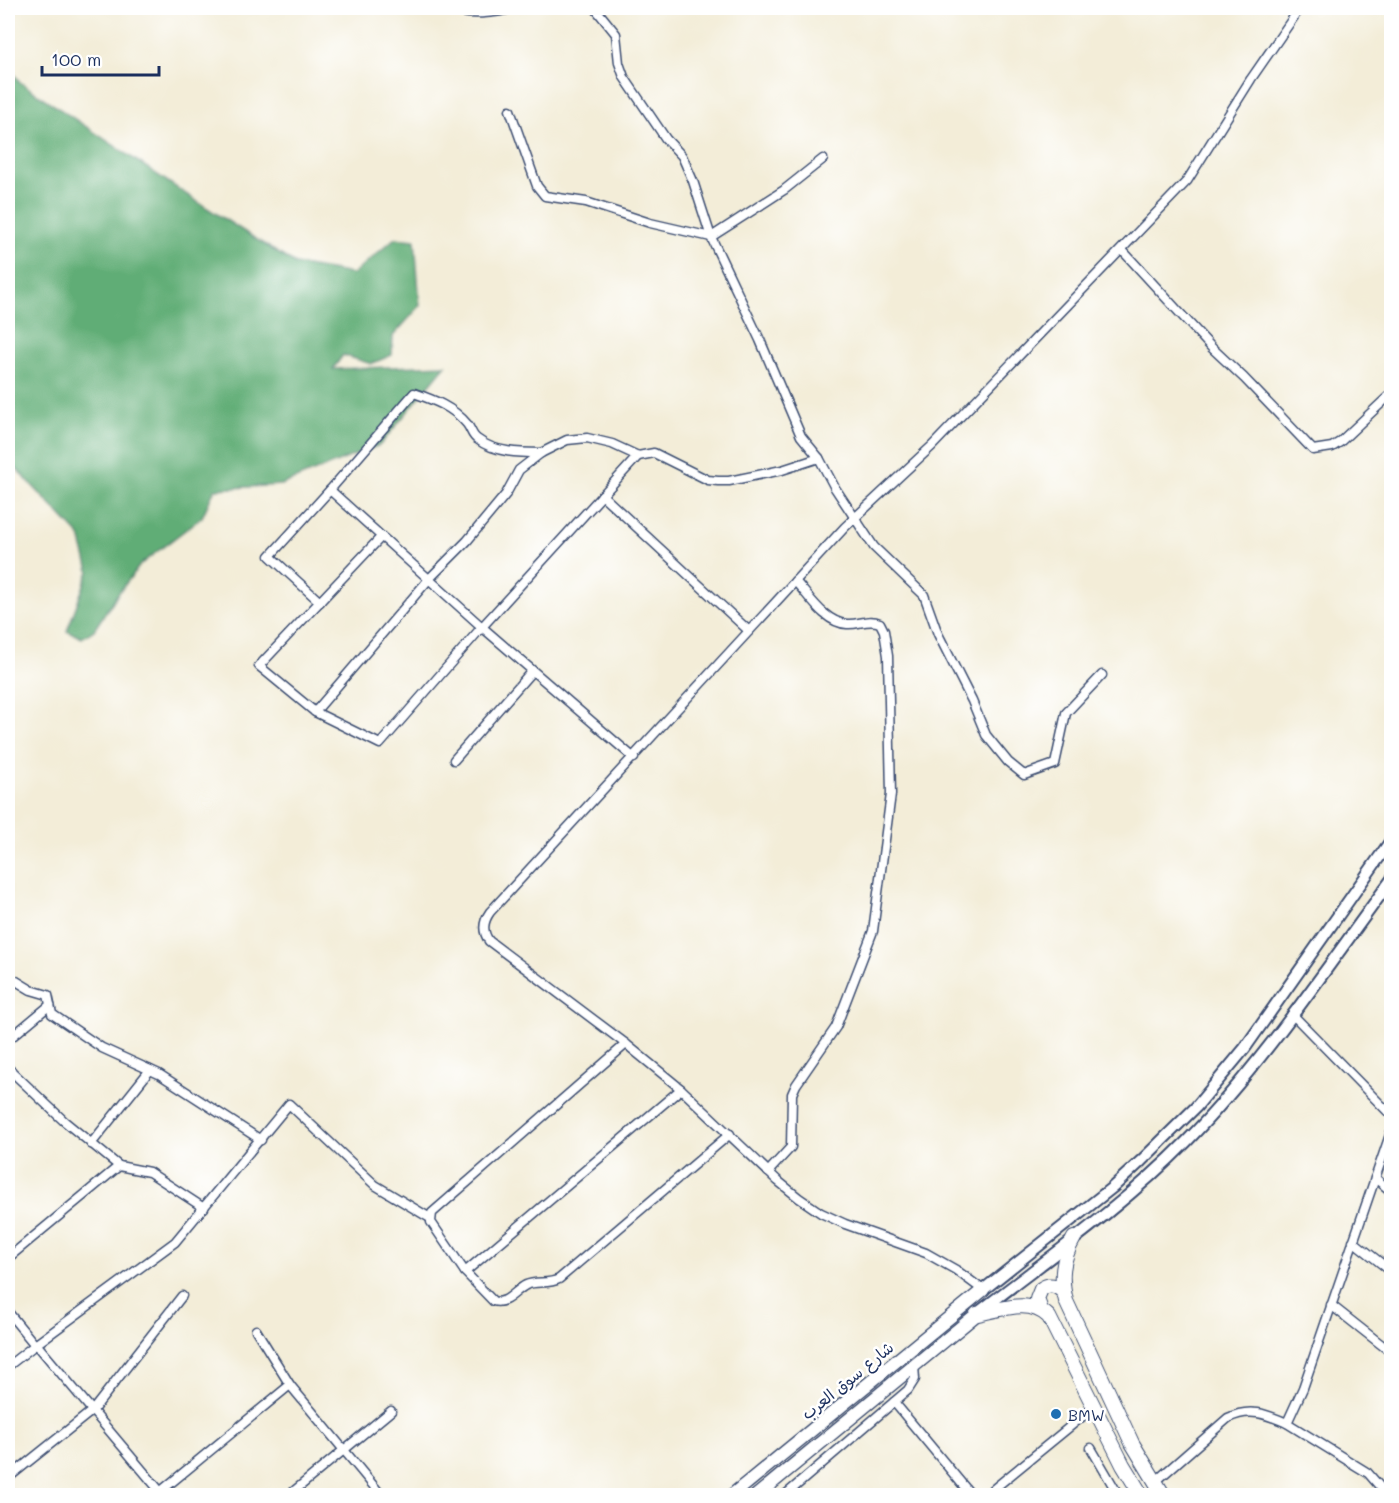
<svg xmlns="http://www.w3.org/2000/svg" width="1399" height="1503" font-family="Mali,'Playpen Sans Arabic',sans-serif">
  <rect width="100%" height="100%" fill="#fff"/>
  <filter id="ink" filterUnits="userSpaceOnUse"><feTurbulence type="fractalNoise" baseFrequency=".0167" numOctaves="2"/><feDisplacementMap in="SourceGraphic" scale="12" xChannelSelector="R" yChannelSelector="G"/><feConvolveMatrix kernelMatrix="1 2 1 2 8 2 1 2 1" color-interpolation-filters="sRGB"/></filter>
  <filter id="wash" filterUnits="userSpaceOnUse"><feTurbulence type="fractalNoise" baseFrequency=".008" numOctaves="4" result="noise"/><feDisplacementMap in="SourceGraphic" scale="24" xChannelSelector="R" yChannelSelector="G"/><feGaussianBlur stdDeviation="1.35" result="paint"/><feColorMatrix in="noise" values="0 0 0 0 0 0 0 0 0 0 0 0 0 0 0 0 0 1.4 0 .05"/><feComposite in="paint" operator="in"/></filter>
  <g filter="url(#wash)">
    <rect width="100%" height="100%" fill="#f3edd8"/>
    <path fill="#61ad76" stroke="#3e6e6a" stroke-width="1.5" d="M8 66 20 82 201 204 295 264 353 274 395 238 415 240 420 306 393 336 392 355 371 364 343 355 333 369 446 365 380 445 281 485 215 489 202 517 141 564 117 595 94 630 82 638 67 631 89 571 80 536 8 460Z"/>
  </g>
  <g filter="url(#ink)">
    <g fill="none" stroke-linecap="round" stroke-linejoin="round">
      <defs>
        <g id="minor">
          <path d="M449 8C467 17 496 13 515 8"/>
          <path d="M595 8 616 34 619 63 624 77 666 139 682 156 693 181 711 237 760 340 801 436 819 458 835 488 874 547 924 595 938 634 972 701 986 735 1008 762 1024 775 1055 764 1066 713 1102 675"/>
          <path d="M510 110 537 186 545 196 586 202 650 223 711 237 784 190 823 159"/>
          <path d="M1122 250 1212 348 1244 378 1313 450 1332 447 1340 442 1392 393"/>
          <path d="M330 490 414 393C434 400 453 407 467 424 471 429 472 436 477 439 495 453 520 453 541 453"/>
          <path d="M602 495 749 631"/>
          <path d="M381 537 259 666 315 712 429 579 467 541 506 494 519 470 541 453 567 440 587 438 612 444 638 456 654 453 708 480 718 481H729L782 470 819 458"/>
          <path d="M320 602 270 556 330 490 482 627 634 758"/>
          <path d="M315 712 380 744 482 627 638 456"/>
          <path d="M454 760 532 671"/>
          <path d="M8 976 31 990 48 995 52 1014 102 1048 159 1074 261 1140"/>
          <path d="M1292 1014 1392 1116"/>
          <path d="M8 1040 50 1005"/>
          <path d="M626 1044 432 1213 431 1222 465 1272 493 1301C507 1305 514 1291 526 1285 536 1280 548 1285 559 1279L730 1134"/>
          <path d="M8 1068 64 1121 119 1166 149 1172 204 1208"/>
          <path d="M91 1144 150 1070"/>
          <path d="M768 1172 791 1147 792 1094 796 1085 836 1027 873 931 891 794 888 656 884 631 880 623C868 618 859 625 847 624 825 623 809 596 795 581"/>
          <path d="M1375 1178 1392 1192"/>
          <path d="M1353 1241 1392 1272"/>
          <path d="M8 1258 119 1166"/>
          <path d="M465 1272 681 1089"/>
          <path d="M983 1290 956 1270 926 1253 845 1224 821 1213 799 1198 778 1181 681 1089 626 1044 489 941C482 931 483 922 490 912L845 527 932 446 1187 181 1251 79 1300 8"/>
          <path d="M1331 1305 1392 1353"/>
          <path d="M8 1312 35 1345 175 1242 289 1104 375 1185 430 1218"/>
          <path d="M256 1330 290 1385 382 1496"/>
          <path d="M8 1366 35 1345 38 1346 164 1496"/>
          <path d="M894 1402 972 1496"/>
          <path d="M1287 1423 1368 1473 1388 1496"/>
          <path d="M1091 1448 1119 1496"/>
          <path d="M8 1478 93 1410 182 1296"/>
          <path d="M1155 1482 1228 1418C1250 1407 1266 1414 1287 1423L1303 1388 1392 1129"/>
          <path d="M155 1496 290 1385"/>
          <path d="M288 1496 391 1411"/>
          <path d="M784 1496 908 1390 915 1379 914 1366"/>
          <path d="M985 1496 1094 1407"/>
        </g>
        <g id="tertiary">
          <path d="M983 1290 1113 1187 1141 1161 1196 1107 1245 1048 1392 839"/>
          <path d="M979 1312C1050 1257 1124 1205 1187 1141 1264 1062 1326 968 1392 879"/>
        </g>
        <g id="secondary">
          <path d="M731 1496 983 1290"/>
          <path d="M756 1496 977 1314"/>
        </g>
        <g id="primary">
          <path d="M1074 1238C1062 1259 1060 1278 1066 1301L1132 1443 1164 1496"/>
          <path d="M1041 1310 1037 1299 1041 1289C1049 1283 1057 1285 1063 1292"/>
          <path d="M977 1314C1000 1310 1030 1297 1049 1317L1123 1465 1142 1496"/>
        </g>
      </defs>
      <use href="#minor" stroke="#3b4c70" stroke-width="11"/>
      <use href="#tertiary" stroke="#3b4c70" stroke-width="14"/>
      <use href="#secondary" stroke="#3b4c70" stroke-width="15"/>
      <use href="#primary" stroke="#3b4c70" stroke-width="16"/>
      <use href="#minor" stroke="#fff" stroke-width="8"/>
      <use href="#tertiary" stroke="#fff" stroke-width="10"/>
      <use href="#secondary" stroke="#fff" stroke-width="12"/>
      <use href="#primary" stroke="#fff" stroke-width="14"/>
    </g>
  </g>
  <circle fill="#1f6fb2" stroke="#fff" stroke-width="2" cx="1056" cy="1414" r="6"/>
  <g text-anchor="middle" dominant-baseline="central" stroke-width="5" stroke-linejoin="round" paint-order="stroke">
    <g font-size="16" fill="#1b2f5e" stroke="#fff">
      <text transform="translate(847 1380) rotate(-39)">شارع سوق العرب</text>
    </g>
    <g font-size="16" fill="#1b2f5e" stroke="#fff" text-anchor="start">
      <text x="1068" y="1414">BMW</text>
    </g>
  </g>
  <rect width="1399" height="1503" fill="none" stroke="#fff" stroke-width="30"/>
  <path d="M42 66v9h117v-9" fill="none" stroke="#1b2f5e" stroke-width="3"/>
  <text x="51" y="66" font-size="18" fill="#1b2f5e" stroke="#ffffff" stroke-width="4.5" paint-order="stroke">100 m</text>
</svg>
